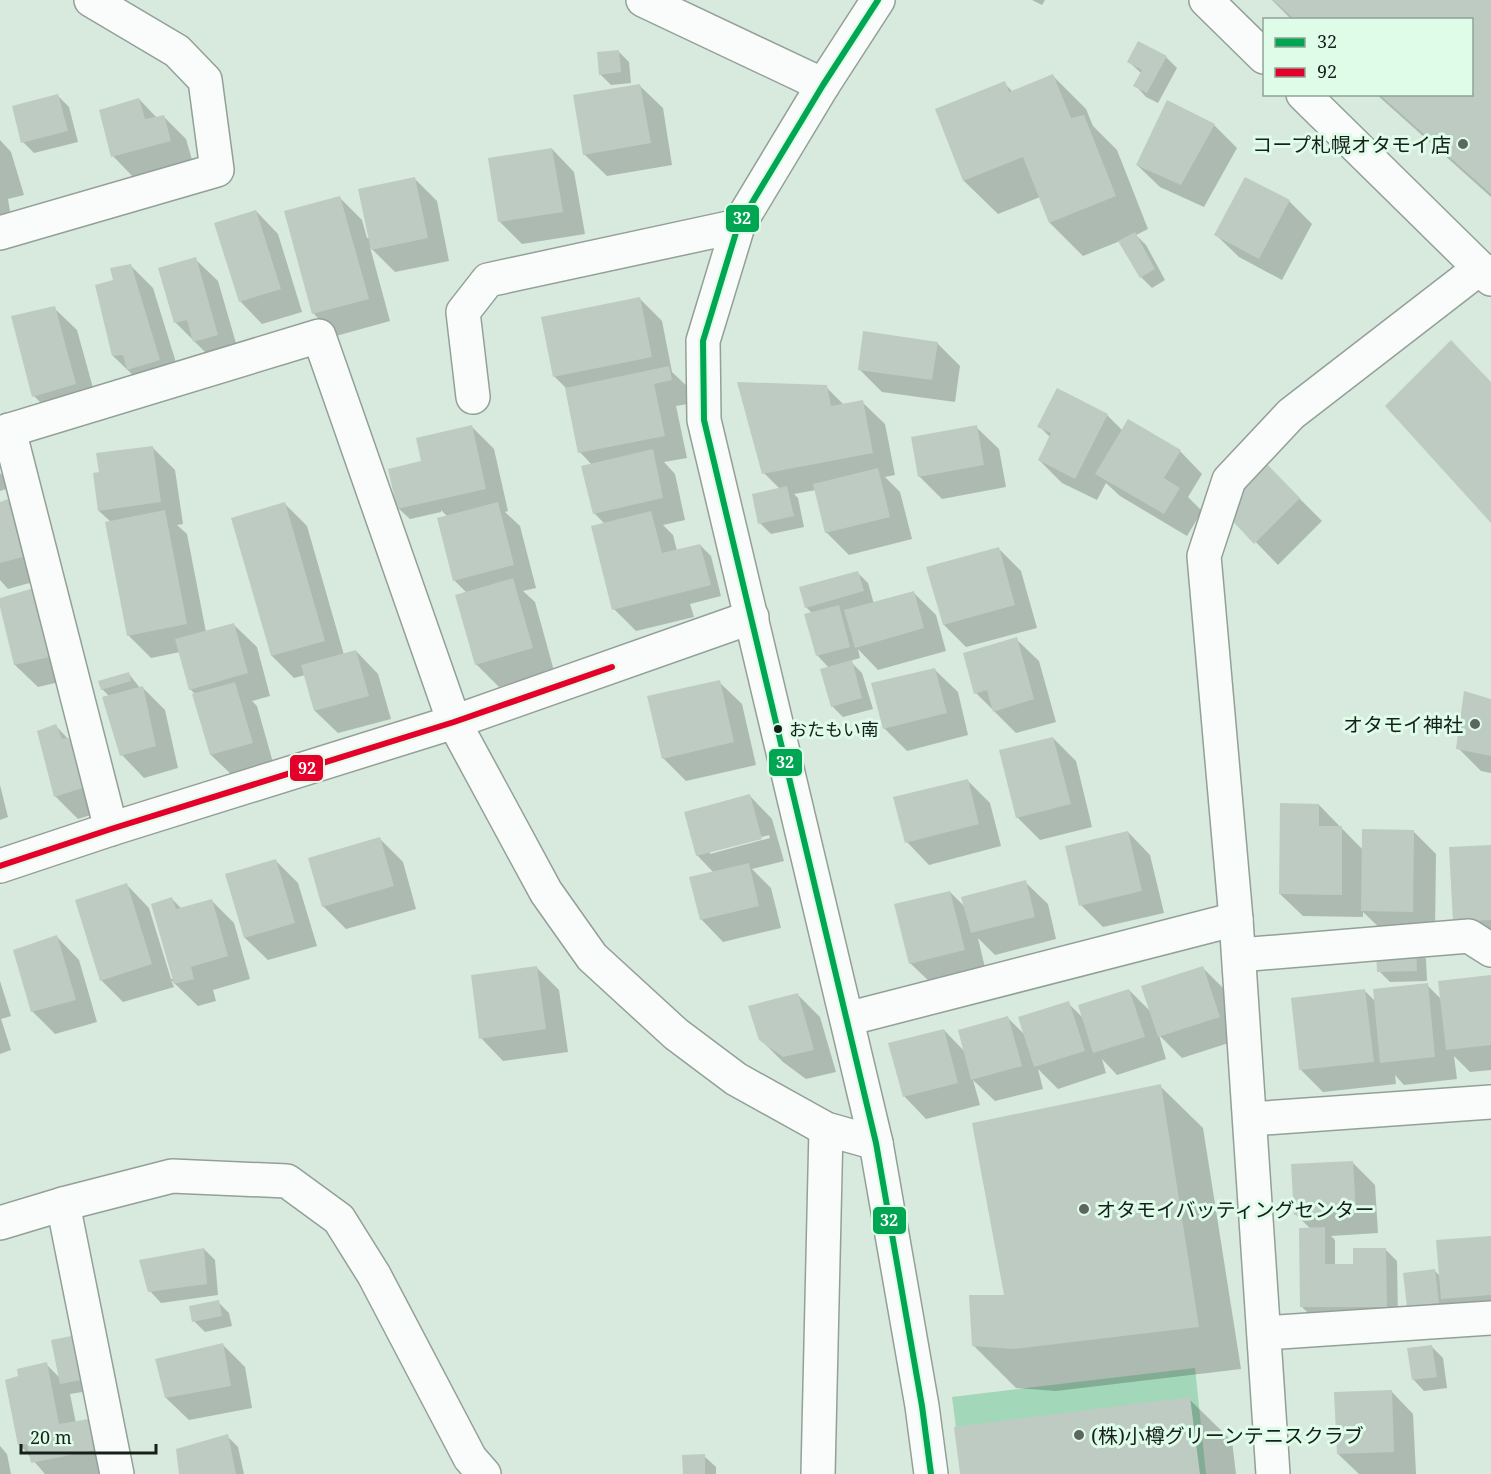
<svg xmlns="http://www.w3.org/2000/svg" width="1491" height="1474" font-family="'Noto Serif','Noto Sans JP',serif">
  <rect width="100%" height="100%" fill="#d8e9de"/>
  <path fill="#a3d7b9" d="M1195 1368 1206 1474H962L952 1397Z"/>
  <g fill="#0003" fill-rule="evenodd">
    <path d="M1032 0H1045L1042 5Z"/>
    <path d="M1272 0H1491V197L1376 94H1472V20H1292Z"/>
    <path d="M618 51 629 62 631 83 611 85 600 74Z"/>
    <path d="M1166 57 1177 68 1158 103 1146 97 1135 85 1141 73 1129 62Z"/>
    <path d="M1053 76 1086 109 1093 126 1117 150 1148 229 1136 235 1146 245 1165 280 1152 288 1141 277 1120 241 1083 256 1050 223 1040 197 998 214 964 181 936 110 1004 83 1013 92Z"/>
    <path d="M640 86 663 108 672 165 607 176 584 154Z"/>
    <path d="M58 96 69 107 78 142 34 153 23 142Z"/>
    <path d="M139 99 157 118 163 116 186 139 193 163 135 179 113 156Z"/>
    <path d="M1168 102 1214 125 1237 148 1204 207 1160 187 1137 165Z"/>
    <path d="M0 140 11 152 24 195 8 199 11 217 0 220Z"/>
    <path d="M552 149 574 172 585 234 522 244 500 222 490 159Z"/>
    <path d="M414 178 437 201 449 261 395 272 370 247 390 321 336 336 313 313 340 198 362 220 367 238H370Z"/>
    <path d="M1289 201 1312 224 1282 280 1239 257 1216 235Z"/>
    <path d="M256 211 278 234 302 312 262 324 240 301Z"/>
    <path d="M195 259 218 281 240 357 217 364 175 322Z"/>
    <path d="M131 266 153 288 182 382 136 378 113 356Z"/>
    <path d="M639 298 662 321 672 372 691 390 693 403 676 406 687 458 664 462 675 474 685 520 663 525 673 535 677 551 700 545 711 556 721 596 690 604 694 617 636 631 614 609 605 524 594 513 592 465 580 452 566 388 554 376Z"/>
    <path d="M54 308 77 330 98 406 56 418 34 396Z"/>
    <path d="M937 343 960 366 955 402 882 392 859 369Z"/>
    <path d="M826 387 844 405 862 402 885 424 895 475 885 477 900 492 912 539 849 555 826 532 816 490 794 494 798 498 804 527 771 534 760 523 780 489 764 473Z"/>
    <path d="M1107 415 1123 431 1180 451 1202 474 1188 497 1202 511 1187 536 1120 496 1106 483 1097 500 1062 483 1039 460 1051 438 1039 426Z"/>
    <path d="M471 426 494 449 508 511 505 512 520 526 536 588 523 591 535 602 554 671 499 687 476 664 467 593 454 580 448 517 441 510V512L410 519 398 508 423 462Z"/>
    <path d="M976 427 999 449 1006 487 942 499 919 476Z"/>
    <path d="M152 447 175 470 183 524 177 525 187 534 206 632 234 625 257 647 270 696 252 701 257 706 274 766 234 777 211 755 194 695 195 694 190 689 180 652 151 658 128 635 111 522 99 511Z"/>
    <path d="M1259 458 1322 521 1278 565 1216 501Z"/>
    <path d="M0 473 7 480 9 488 0 491Z"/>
    <path d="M8 501 30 523 44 579 8 589 0 580V503Z"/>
    <path d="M285 504 307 526 344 655 356 651 378 674 391 719 338 733 315 711 305 675 294 678 272 656Z"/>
    <path d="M999 549 1021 571 1037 628 966 647 944 625Z"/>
    <path d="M857 572 868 583 874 604 913 592 936 615 946 651 878 670 858 649 860 658 850 661 862 673 873 709 843 717 832 706 829 668 818 656 806 615 813 614 806 607Z"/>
    <path d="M0 600 72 679 38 687 15 665Z"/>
    <path d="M1016 639 1039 661 1056 722 1016 733 976 693Z"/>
    <path d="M935 670 958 692 968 735 907 751 884 728Z"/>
    <path d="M129 674 140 688 142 687 165 710 178 768 144 778 122 755 110 697 102 689Z"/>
    <path d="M719 682 742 704 756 765 686 781 663 758Z"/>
    <path d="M1491 700V773L1481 771 1458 748Z"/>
    <path d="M56 726 69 740 114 808 78 819 55 796Z"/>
    <path d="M1053 738 1076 761 1092 827 1040 840 1017 817Z"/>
    <path d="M967 780 990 803 1001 846 929 865 907 842Z"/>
    <path d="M0 785 8 817 0 820Z"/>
    <path d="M750 796 772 819 784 861 752 869 771 888 781 928 723 942 701 919 714 873 697 855ZM769 835 770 838 710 854V851Z"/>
    <path d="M1319 805 1363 850 1413 831 1436 854 1435 934 1385 933 1363 912V917L1303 916 1280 894Z"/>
    <path d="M1128 832 1150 855 1164 913 1103 927 1081 905Z"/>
    <path d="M380 839 403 862 416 909 346 929 323 906Z"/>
    <path d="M1491 846V943L1477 944 1451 849Z"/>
    <path d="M276 861 298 883 317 946 268 960 245 938Z"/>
    <path d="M1025 882 1048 904 1056 939 995 955 978 938 986 972 933 985 910 963 950 892 966 908Z"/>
    <path d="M127 885 149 908 171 979H174L172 899 182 909 212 901 234 923 250 979 213 990 216 1001 198 1006 171 980 174 987 123 1002 101 980Z"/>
    <path d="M57 937 79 960 97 1022 55 1034 32 1011Z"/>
    <path d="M1415 948 1426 959 1427 981 1390 982 1379 971Z"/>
    <path d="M536 967 559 990 568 1052 503 1061 481 1038Z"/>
    <path d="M1203 968 1225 990 1241 1039 1182 1058 1159 1035 1166 1059 1117 1075 1102 1059 1106 1073 1058 1089 1038 1069 1043 1089 995 1101 973 1080 980 1105 926 1119 904 1096 944 1030 965 1052 1008 1018 1025 1035 1068 1003 1084 1019 1129 990 1152 1013Z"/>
    <path d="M1491 976V1070L1470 1072 1454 1056 1457 1079 1404 1085 1395 1075 1396 1084 1323 1092 1301 1070 1365 991 1376 1002 1427 985 1441 999Z"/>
    <path d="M0 981 11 1016 1 1019 11 1050 0 1054Z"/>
    <path d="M798 995 820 1017 836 1072 806 1079 783 1062 760 1039Z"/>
    <path d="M1160 1086 1203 1128 1241 1369 1056 1391 1016 1388 973 1345 1006 1296Z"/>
    <path d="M1352 1162 1375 1185 1378 1233 1331 1236 1335 1240V1266H1354L1386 1250 1397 1261 1398 1317 1324 1329 1302 1307 1311 1229 1295 1214Z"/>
    <path d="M1491 1237V1319L1465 1321 1448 1304 1449 1314 1419 1317 1408 1306 1434 1270 1440 1276Z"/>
    <path d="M204 1249 215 1260 218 1295 161 1303 150 1291Z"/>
    <path d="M218 1302 229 1313 232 1326 205 1332 194 1321Z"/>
    <path d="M53 1341 101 1389 70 1394 76 1423 88 1421 111 1443 109 1474H45L19 1444 46 1364 60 1378Z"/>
    <path d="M222 1344 245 1367 252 1408 189 1420 166 1398Z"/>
    <path d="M1432 1347 1443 1358 1447 1388 1424 1391 1413 1379Z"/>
    <path d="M1391 1391 1413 1414 1416 1474H1359L1338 1454Z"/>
    <path d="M1189 1399 1232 1441 1236 1474H962Z"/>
    <path d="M227 1436 238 1447 244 1474H180Z"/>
    <path d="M0 1446 7 1454 11 1474H0Z"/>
    <path d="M704 1456 716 1467V1474H685Z"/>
  </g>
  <g fill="#becbc3">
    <path d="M1273 0H1491V194L1379 94H1472V20H1295Z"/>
    <path d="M1138 41 1167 56 1147 93 1133 86 1142 70 1127 62Z"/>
    <path d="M619 50 621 72 599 75 597 52Z"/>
    <path d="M1053 74 1071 118 1084 115 1116 196 1049 223 1023 157 963 181 935 109 1005 81 1009 92Z"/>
    <path d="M640 84 651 143 583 155 573 95Z"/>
    <path d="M58 94 68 131 21 143 12 106Z"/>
    <path d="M139 98 145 119 164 115 171 141 111 157 99 110Z"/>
    <path d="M1167 100 1215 124 1181 185 1136 165Z"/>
    <path d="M552 148 563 212 498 222 488 158Z"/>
    <path d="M415 177 428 238 371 250 358 189Z"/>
    <path d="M1245 177 1290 200 1259 259 1214 235Z"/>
    <path d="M340 196 369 299 312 314 284 211Z"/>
    <path d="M256 210 281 289 239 302 214 223Z"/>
    <path d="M1135 232 1155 269 1140 278 1118 241Z"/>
    <path d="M196 257 218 335 193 342 187 320 174 323 158 268Z"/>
    <path d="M131 264 160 360 127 370 123 355 112 356 95 285 113 280 110 268Z"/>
    <path d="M640 297 652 357 553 377 541 317Z"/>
    <path d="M55 306 76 384 32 397 11 316Z"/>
    <path d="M863 331 938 342 932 380 858 370Z"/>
    <path d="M1451 340 1491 382V523L1385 406Z"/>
    <path d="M669 366 672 380 654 384 665 436 578 453 565 388Z"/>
    <path d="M737 382 827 385 831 406 863 400 873 453 762 474Z"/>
    <path d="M1057 388 1108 414 1075 479 1038 460 1051 433 1037 427Z"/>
    <path d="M1128 419 1181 450 1164 478 1180 488 1164 514 1095 474Z"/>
    <path d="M472 425 486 489 397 509 388 469 421 461 416 438Z"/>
    <path d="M977 425 984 465 918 477 911 437Z"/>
    <path d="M153 446 161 502 98 511 93 473 99 472 96 453Z"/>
    <path d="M653 449 663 498 593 514 581 466Z"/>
    <path d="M1259 456 1300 498 1254 544 1214 501Z"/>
    <path d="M878 468 890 517 825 533 813 484Z"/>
    <path d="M787 486 794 516 758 524 752 494Z"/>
    <path d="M8 499 23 557 0 563V502Z"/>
    <path d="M285 502 325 641 271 656 231 518Z"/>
    <path d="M498 502 514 565 453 581 437 518Z"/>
    <path d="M165 510 187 624 127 636 105 522Z"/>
    <path d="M651 511 662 553 700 544 711 585 612 610 591 526Z"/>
    <path d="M999 547 1015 605 943 625 926 567Z"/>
    <path d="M858 571 864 591 805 608 799 587Z"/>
    <path d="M513 578 533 648 475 665 455 595Z"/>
    <path d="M34 588 50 657 14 665 0 607V598Z"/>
    <path d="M914 591 924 628 855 648 844 610Z"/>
    <path d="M839 605 850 647 816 656 804 614Z"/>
    <path d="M234 623 248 673 189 690 175 639Z"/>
    <path d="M1017 637 1034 699 993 712 987 690 974 694 963 653Z"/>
    <path d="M356 650 369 696 314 711 301 665Z"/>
    <path d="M852 660 862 698 831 707 820 669Z"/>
    <path d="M935 668 947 713 883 729 871 683Z"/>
    <path d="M129 672 131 681 101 690 98 681Z"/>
    <path d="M720 680 734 742 662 759 647 696Z"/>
    <path d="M235 682 253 743 210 755 192 694Z"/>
    <path d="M143 686 156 746 120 756 102 697Z"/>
    <path d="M1464 691 1491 699V756L1456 749Z"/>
    <path d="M56 724 62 739 78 737 92 785 54 797 37 731Z"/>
    <path d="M1053 737 1071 804 1016 818 999 750Z"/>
    <path d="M968 779 979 824 905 843 893 797Z"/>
    <path d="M750 794 762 839 696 856 684 812Z"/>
    <path d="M1280 803 1319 804V826H1342V895L1279 894Z"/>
    <path d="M1362 829 1414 830 1413 912 1361 911Z"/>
    <path d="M1128 831 1142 891 1079 906 1065 846Z"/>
    <path d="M380 837 394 886 322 907 308 858Z"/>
    <path d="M1491 845V920L1453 922 1449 847Z"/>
    <path d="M276 859 295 923 244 938 225 874Z"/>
    <path d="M749 863 759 906 700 920 689 877Z"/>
    <path d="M1026 880 1035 917 971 933 961 897Z"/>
    <path d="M127 883 152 964 100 981 75 900Z"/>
    <path d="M950 891 965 950 909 964 894 904Z"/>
    <path d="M172 897 176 909 212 899 228 956 191 967 194 979 174 984 151 904Z"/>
    <path d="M57 935 76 1000 31 1012 13 950Z"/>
    <path d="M1416 946 1417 971 1377 972 1376 947Z"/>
    <path d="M537 966 546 1029 479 1039 471 975Z"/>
    <path d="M1203 966 1220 1017 1158 1037 1141 986Z"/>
    <path d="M1491 975V1045L1446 1050 1438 981Z"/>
    <path d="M1428 983 1435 1057 1380 1063 1373 989Z"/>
    <path d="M1129 989 1145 1037 1093 1053 1078 1005Z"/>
    <path d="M1365 989 1374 1062 1299 1070 1291 998Z"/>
    <path d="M798 993 814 1050 783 1057 759 1040 748 1006Z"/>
    <path d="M1069 1001 1085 1051 1034 1067 1018 1017Z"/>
    <path d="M1008 1016 1022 1066 971 1080 958 1030Z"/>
    <path d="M944 1029 958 1083 903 1097 888 1043Z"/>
    <path d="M1161 1084 1199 1327 1013 1349 972 1346 969 1295H1004L972 1123Z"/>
    <path d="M1353 1161 1356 1211 1294 1215 1291 1164Z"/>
    <path d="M1325 1227V1264H1353V1248H1386L1387 1307H1300L1299 1228Z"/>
    <path d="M1491 1236V1295L1441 1299 1436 1240Z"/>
    <path d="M204 1248 207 1284 148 1292 139 1260Z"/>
    <path d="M1435 1269 1439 1303 1407 1307 1403 1273Z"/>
    <path d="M219 1300 222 1316 192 1322 189 1306Z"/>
    <path d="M82 1334 91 1378 60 1384 51 1340Z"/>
    <path d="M223 1343 231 1386 165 1398 155 1359Z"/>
    <path d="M1432 1345 1437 1377 1412 1380 1407 1348Z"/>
    <path d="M47 1362 59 1424 89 1419 95 1450 31 1463 27 1444 18 1445 5 1380 18 1376 17 1369Z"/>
    <path d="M1392 1390 1394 1452 1337 1454 1334 1392Z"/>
    <path d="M1190 1397 1200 1474H960L954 1427Z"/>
    <path d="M228 1434 236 1474H179L176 1449Z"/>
    <path d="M705 1454V1474H683L682 1455Z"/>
  </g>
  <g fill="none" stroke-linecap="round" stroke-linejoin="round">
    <defs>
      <g id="minor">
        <path d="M0 233 217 170 205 80 177 51 91 0"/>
        <path d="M473 397 463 312 488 280 738 226"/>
        <path d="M9 430 111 829"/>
        <path d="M0 433 319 336 454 722 546 892 592 957 676 1034 736 1079 826 1129 876 1143"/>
        <path d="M0 866 111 829 454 722 752 617"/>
        <path d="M1239 955 1469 936 1491 950"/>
        <path d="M847 1019 1236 919"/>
        <path d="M1250 1119 1491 1102"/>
        <path d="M63 1204 117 1474"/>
        <path d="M0 1223 63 1204 172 1176 287 1181 339 1219 374 1275 470 1458 484 1474"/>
        <path d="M1264 1333 1491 1318"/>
        <path d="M818 1474 826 1129"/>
        <path d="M1273 1474 1236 919 1204 556 1229 480 1291 414 1480 268"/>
      </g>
      <g id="tertiary">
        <path d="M643 0 823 85"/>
        <path d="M878 0 823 85 738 226 703 341 704 420 876 1143 922 1406 931 1474"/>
        <path d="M1206 0 1264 57"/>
        <path d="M1303 94 1491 279"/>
      </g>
    </defs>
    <use href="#minor" stroke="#93a098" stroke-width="36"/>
    <use href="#tertiary" stroke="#93a098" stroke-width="36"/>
    <use href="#minor" stroke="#f9fcfa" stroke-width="33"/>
    <use href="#tertiary" stroke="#f9fcfa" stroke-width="33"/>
    <defs>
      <path id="bus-1" d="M878 0 823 85 738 226 703 341 704 420 876 1143 922 1406 931 1474"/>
      <path id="bus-2" d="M0 866 111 829 454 722 612 667"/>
    </defs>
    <use href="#bus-1" stroke="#dffce9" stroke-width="10"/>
    <use href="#bus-2" stroke="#dffce9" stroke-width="10"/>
    <use href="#bus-1" stroke="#00a651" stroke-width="6"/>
    <use href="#bus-2" stroke="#e4002b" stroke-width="6"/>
  </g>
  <g fill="#5a665f" stroke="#dffce9" stroke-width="2">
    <circle cx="1463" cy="144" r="6"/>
    <circle cx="1475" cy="724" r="6"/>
    <circle cx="1084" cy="1209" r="6"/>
    <circle cx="1079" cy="1435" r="6"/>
  </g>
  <circle fill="#16201a" stroke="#dffce9" stroke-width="2" cx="778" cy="729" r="5"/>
  <g text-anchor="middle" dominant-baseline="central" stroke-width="6" stroke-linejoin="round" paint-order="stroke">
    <g font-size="18" fill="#16201a" stroke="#dffce9" text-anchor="start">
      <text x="789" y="729">おたもい南</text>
    </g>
    <g font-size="20" fill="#16201a" stroke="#dffce9" text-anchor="end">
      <text x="1451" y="144">コープ札幌オタモイ店</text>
      <text x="1463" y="724">オタモイ神社</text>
      <text x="1096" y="1209" text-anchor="start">オタモイバッティングセンター</text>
      <text x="1091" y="1435" text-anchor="start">(株)小樽グリーンテニスクラブ</text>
    </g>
  </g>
  <g stroke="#dffce9" stroke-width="2">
    <rect x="725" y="204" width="35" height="29" rx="6" fill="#00a651"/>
    <rect x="768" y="748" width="35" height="29" rx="6" fill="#00a651"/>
    <rect x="289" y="754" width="35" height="28" rx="6" fill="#e4002b"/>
    <rect x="872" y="1206" width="35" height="29" rx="6" fill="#00a651"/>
  </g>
  <g font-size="16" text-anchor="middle" font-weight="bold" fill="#fff">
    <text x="742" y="224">32</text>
    <text x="785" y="768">32</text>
    <text x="307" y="774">92</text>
    <text x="889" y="1226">32</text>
  </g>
  <rect x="1263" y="18" width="210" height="78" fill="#dffce9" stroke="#8fa496" stroke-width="1.5"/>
  <rect x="1275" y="38" width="30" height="9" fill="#00a651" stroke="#8fa496" stroke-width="1.5"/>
  <text x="1317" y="48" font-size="18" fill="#16201a">32</text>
  <rect x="1275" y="68" width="30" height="9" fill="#e4002b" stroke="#8fa496" stroke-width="1.5"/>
  <text x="1317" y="78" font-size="18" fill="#16201a">92</text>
  <path d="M21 1444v9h135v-9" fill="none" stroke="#16201a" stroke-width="3"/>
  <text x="30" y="1444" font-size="18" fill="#16201a" stroke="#dffce9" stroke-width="4.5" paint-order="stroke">20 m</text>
</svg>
